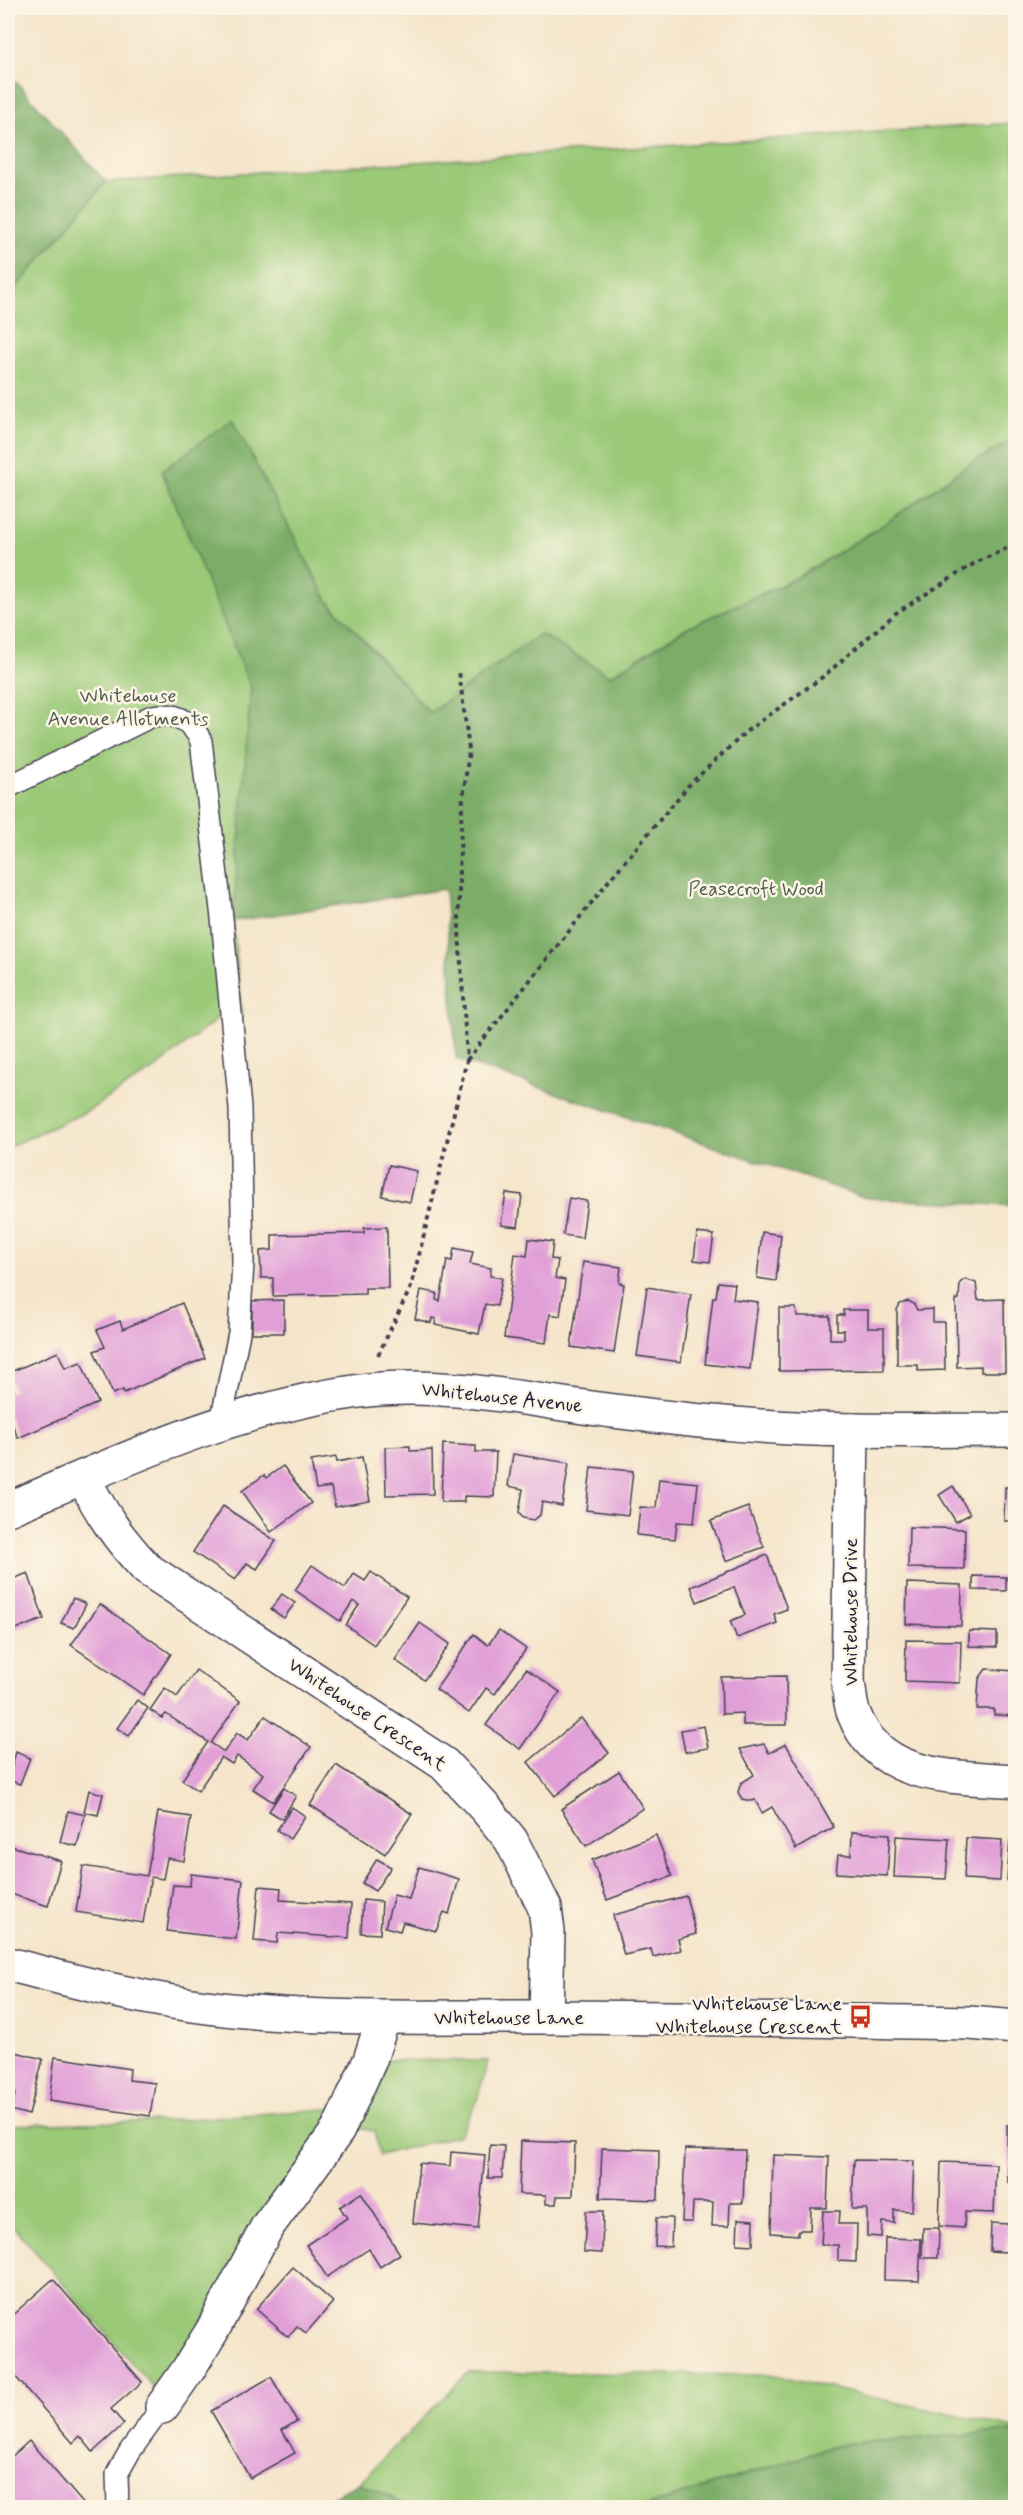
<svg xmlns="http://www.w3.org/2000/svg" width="1023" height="2515" font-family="Mynerve,sans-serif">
  <rect width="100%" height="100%" fill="#fcf5e5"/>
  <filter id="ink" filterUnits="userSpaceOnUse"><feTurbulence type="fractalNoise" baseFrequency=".0167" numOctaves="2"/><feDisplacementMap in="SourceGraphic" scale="12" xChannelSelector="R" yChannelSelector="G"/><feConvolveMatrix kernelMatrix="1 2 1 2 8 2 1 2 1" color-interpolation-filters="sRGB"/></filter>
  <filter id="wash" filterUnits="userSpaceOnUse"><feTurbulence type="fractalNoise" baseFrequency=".008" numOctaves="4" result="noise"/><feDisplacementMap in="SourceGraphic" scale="24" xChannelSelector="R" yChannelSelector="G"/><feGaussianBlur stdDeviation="1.35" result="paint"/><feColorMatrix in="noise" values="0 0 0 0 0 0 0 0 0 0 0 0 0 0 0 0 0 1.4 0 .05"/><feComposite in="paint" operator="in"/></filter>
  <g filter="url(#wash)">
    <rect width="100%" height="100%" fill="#f5e5ca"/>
    <g fill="#9ac977" stroke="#5e7659" stroke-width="1.5">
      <path d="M1015 123V439L968 465 880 527 795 579 688 627 610 676 540 635 430 713 328 601 232 420 162 471 251 688 233 921 242 1016 217 1019 156 1068 86 1112 8 1147V297L106 182Z"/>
      <path d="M386 2060 488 2061 477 2100 459 2135 379 2155 374 2131 357 2128Z"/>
      <path d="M338 2108 157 2392 8 2220V2125L163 2121Z"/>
      <path d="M469 2372 769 2375 1015 2428V2431L840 2444 644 2507H411L359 2483Z"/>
    </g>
    <g fill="#7bad68" stroke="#4e6852" stroke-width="1.5">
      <path d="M8 73 106 182 8 297Z"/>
      <path d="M232 419 328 601 430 713 540 634 610 676 688 627 795 579 880 527 968 465 1015 439V1206L866 1198 456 1059 445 889 233 921 251 688 162 471Z"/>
      <path d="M1015 2431V2507H644L840 2444Z"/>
      <path d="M359 2483 411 2507H313Z"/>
    </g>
    <g id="blocks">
      <g fill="#e19fd8">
        <path d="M389 1165 417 1171 410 1202 382 1196Z"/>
        <path d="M506 1193 522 1195 518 1227 501 1225Z"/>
        <path d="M569 1198 587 1201 582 1238 563 1235Z"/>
        <path d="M387 1227 388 1288H365V1294L273 1296V1278H261L260 1251 272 1250V1235L364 1233V1228Z"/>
        <path d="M762 1232 781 1235 776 1281 757 1278Z"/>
        <path d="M697 1233 714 1235 710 1262 694 1260Z"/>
        <path d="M529 1239 553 1242 551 1259 558 1260 555 1278 565 1280 560 1316 550 1314 546 1343 504 1338 515 1254 527 1256Z"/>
        <path d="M454 1248 473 1252 470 1264 491 1268 490 1276 502 1278 497 1306 485 1304 479 1334 435 1325 436 1319 432 1318 431 1323 415 1319 421 1290 437 1293 436 1300 440 1301 447 1260 452 1261Z"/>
        <path d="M583 1262 621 1267 619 1283 624 1284 614 1353 571 1347Z"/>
        <path d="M965 1279 976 1283 978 1300 1004 1299 1005 1372H981V1366L957 1367 956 1300 959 1299 960 1283Z"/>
        <path d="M718 1282 735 1284 733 1299 758 1302 750 1369 705 1364 713 1297H716Z"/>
        <path d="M647 1287 691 1294 681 1362 637 1356Z"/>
        <path d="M284 1300V1333H252V1301Z"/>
        <path d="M908 1301 914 1304 917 1310 933 1309V1322H944L945 1370 918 1371V1365H897V1310L900 1304Z"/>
        <path d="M182 1303 205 1358 124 1393 123 1390 113 1394 94 1351 105 1347 97 1330 120 1321 123 1329Z"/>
        <path d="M779 1308H796L797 1316H830V1339H844V1330H837V1315H844L843 1310H868V1328H884V1370L779 1371Z"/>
        <path d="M58 1352 65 1368 81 1362 98 1403 18 1438 8 1414V1393L14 1390 8 1373Z"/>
        <path d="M443 1444 476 1446V1452H496L494 1497 464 1496V1502H441Z"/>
        <path d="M410 1446V1451L432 1450 433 1494 386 1495 385 1447Z"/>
        <path d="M513 1454 569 1463 562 1506 542 1502 540 1515 534 1520 523 1518 519 1512 523 1489 508 1486Z"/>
        <path d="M336 1457 337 1462 362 1457 370 1501 335 1507 331 1487 316 1489 311 1461Z"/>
        <path d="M283 1466 311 1503 271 1532 242 1491 264 1475 266 1478Z"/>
        <path d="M591 1467 633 1471 628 1515 586 1510Z"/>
        <path d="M659 1479 698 1483 694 1523 677 1522 675 1539 637 1535 640 1507 656 1508Z"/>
        <path d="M953 1486 970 1514 956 1522 939 1495Z"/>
        <path d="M1005 1487H1016V1521H1004Z"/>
        <path d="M223 1506 276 1541 257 1569 247 1563 235 1580 193 1552Z"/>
        <path d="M748 1507 764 1547 726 1561 711 1521Z"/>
        <path d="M909 1527 965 1529 964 1569 908 1568Z"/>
        <path d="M767 1555 787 1609 774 1614 777 1623 737 1638 730 1621 745 1615 734 1587 697 1602 691 1587Z"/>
        <path d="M312 1565 345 1588 354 1574 365 1581 371 1572 407 1597 374 1645 346 1625 359 1605 353 1601 340 1621 295 1590Z"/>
        <path d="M28 1573 44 1619 8 1632V1581Z"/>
        <path d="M973 1576 1006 1577V1591L973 1590Z"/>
        <path d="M907 1583 962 1585 961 1626 906 1624Z"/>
        <path d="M282 1594 295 1603 284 1618 271 1609Z"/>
        <path d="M73 1598 86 1604 74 1628 61 1623Z"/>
        <path d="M100 1604 171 1654 143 1695 71 1645Z"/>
        <path d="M420 1623 450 1644 424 1680 395 1660Z"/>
        <path d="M499 1630 526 1649 495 1694 486 1688 469 1713 436 1689 474 1634 488 1645Z"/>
        <path d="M969 1631 997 1632V1647L969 1646Z"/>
        <path d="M906 1640 961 1641 960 1683 905 1681Z"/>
        <path d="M526 1669 560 1692 520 1749 486 1725Z"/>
        <path d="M986 1669 1016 1671V1716L994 1715V1709H977L979 1679Z"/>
        <path d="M196 1670 240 1701 211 1743 224 1752 237 1733 248 1740 265 1716 311 1747 273 1802 253 1789 263 1774 237 1756 232 1764 221 1757 198 1791 182 1780 208 1742 166 1714 162 1718 150 1710 165 1688 177 1697Z"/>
        <path d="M786 1676 787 1725H743V1713L722 1714 721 1677Z"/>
        <path d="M137 1700 148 1708 129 1736 117 1728Z"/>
        <path d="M581 1718 609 1753 555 1796 528 1762Z"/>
        <path d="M704 1726 708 1748 685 1752 681 1730Z"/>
        <path d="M764 1744 769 1753 786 1744 834 1827 796 1849 772 1807 762 1813 755 1800 752 1801 742 1799 738 1792 741 1783 754 1775 740 1749Z"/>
        <path d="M16 1752 30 1758 20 1784 8 1780Z"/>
        <path d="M336 1765 412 1814 385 1854 310 1805Z"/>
        <path d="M619 1771 643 1808 586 1846 561 1809Z"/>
        <path d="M284 1788 296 1796 282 1819 269 1811Z"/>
        <path d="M89 1790 103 1794 98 1815 84 1812Z"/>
        <path d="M292 1807 305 1816 290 1839 277 1830Z"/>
        <path d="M68 1811 85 1815 77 1846 60 1842Z"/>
        <path d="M158 1812 191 1817 184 1861 167 1858 163 1879 151 1877 143 1923 76 1912 83 1866 147 1876Z"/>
        <path d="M852 1832 890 1834 887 1876 836 1873 838 1855H851Z"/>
        <path d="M656 1835 672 1876 607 1900 592 1860Z"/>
        <path d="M896 1836 949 1839 946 1879 894 1877Z"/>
        <path d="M966 1838 1002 1840 1000 1881 964 1879Z"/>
        <path d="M1010 1839H1016V1882L1007 1881Z"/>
        <path d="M8 1845 61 1861 48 1906 8 1893Z"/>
        <path d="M377 1859 391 1867 375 1891 362 1883Z"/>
        <path d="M419 1867 459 1879 449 1914 444 1912 436 1931 403 1922 400 1931 385 1927 394 1895 409 1899Z"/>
        <path d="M191 1874 243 1880 236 1939 167 1931 173 1885 190 1886Z"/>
        <path d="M259 1886 281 1888 280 1900 351 1904 349 1938 278 1933 277 1943 254 1941Z"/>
        <path d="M686 1896 696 1934 678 1939 681 1950 653 1957 651 1949 624 1955 613 1915Z"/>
        <path d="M363 1900 382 1902 380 1934 361 1933Z"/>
        <path d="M8 2050 43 2059 29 2115 11 2110 15 2094 8 2092Z"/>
        <path d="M55 2057 130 2069 129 2080 155 2083 150 2116 49 2101Z"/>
        <path d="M1007 2125H1016V2183H1008Z"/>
        <path d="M521 2141 575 2143 573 2196H557L556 2204H546V2195L519 2194Z"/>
        <path d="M490 2145 504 2146 502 2178H488Z"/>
        <path d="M602 2148 659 2150 658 2200 600 2198Z"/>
        <path d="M685 2149 745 2150 743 2203H730L729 2226H712L713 2202H693L692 2222H682Z"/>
        <path d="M451 2152 485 2155 478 2229 413 2223 419 2163 450 2166Z"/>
        <path d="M773 2155 829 2157 827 2208H811L810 2230H798V2235L771 2233Z"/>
        <path d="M854 2160 914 2161 912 2211 894 2210V2223L882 2222 881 2237 867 2236V2209H852Z"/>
        <path d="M941 2162 996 2164 994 2213 965 2212 964 2228 939 2226Z"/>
        <path d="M361 2193 400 2254 380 2267 369 2249 327 2277 306 2245 347 2218 340 2207Z"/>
        <path d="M586 2211H603L602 2253 584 2252Z"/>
        <path d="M823 2211H840L839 2224H857L856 2262 838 2261V2245H821Z"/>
        <path d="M656 2218H672L671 2247 655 2246Z"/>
        <path d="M738 2219 754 2220 753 2245 737 2244Z"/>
        <path d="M991 2223 1008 2224 1007 2252 990 2251Z"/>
        <path d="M923 2228H939L938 2258H922Z"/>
        <path d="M885 2238 921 2239 919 2281 884 2280Z"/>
        <path d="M293 2267 333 2302 306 2333 297 2326 288 2337 256 2309Z"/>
        <path d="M53 2279 142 2382 111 2409 124 2424 93 2452 80 2436 73 2443 8 2368V2319Z"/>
        <path d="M271 2377 297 2421 282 2430 295 2453 250 2478 211 2411Z"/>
        <path d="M29 2441 87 2508H8V2460Z"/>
      </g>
    </g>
  </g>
  <g filter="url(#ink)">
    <use href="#blocks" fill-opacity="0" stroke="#423f50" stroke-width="1.5"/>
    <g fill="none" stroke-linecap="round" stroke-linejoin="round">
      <defs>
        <g id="service">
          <path d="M8 787 152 716C176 712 191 720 201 741L222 918 240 1108 243 1262 239 1333 221 1422"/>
          <path d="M118 2508 117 2474 130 2451 162 2407"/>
        </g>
        <g id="minor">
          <path d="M852 1430 848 1682C850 1693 850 1705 854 1714 880 1782 956 1776 1016 1781"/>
          <path d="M83 1477C102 1515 118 1538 147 1569L444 1764 486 1809 511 1840 545 1908 548 1932 546 2017"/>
          <path d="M8 1509C121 1461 236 1407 360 1391 448 1380 535 1402 622 1412 699 1422 778 1429 855 1430 908 1431 962 1430 1016 1430"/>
          <path d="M162 2407 188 2370 212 2331 267 2227 338 2130 370 2060 383 2019"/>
        </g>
        <path id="tertiary" d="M8 1964C69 1980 130 1996 192 2005 310 2022 428 2016 546 2017 687 2017 828 2021 969 2023L1016 2027"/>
      </defs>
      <use href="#service" stroke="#423f50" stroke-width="24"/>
      <use href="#minor" stroke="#423f50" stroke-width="36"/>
      <use href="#tertiary" stroke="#423f50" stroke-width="36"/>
      <g stroke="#423f50" stroke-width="4" stroke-dasharray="4.5 4.5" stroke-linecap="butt">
        <path d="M467 1060 611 878 689 785 747 731 824 676 896 613 975 563 1016 544"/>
        <path d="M378 1355 411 1287 467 1060 459 932V872L462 807 469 750 459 671"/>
      </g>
      <use href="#service" stroke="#fff" stroke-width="21"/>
      <use href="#minor" stroke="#fff" stroke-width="33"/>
      <use href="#tertiary" stroke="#fff" stroke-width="33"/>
    </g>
  </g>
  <defs>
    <symbol id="bus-bare" viewBox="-9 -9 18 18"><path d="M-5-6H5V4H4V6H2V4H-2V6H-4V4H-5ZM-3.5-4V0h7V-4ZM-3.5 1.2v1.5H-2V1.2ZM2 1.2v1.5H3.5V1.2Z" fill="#c8321e" stroke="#fcf5e5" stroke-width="2.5" paint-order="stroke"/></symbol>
  </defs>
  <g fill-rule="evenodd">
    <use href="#bus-bare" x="844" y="2000" width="33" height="33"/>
  </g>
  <g text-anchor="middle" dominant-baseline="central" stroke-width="5" stroke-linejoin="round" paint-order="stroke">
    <g font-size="20" fill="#4c5c50" stroke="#fcf5e5">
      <text x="128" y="696">Whitehouse<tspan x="128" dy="23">Avenue Allotments</tspan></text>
      <text x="756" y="889">Peasecroft Wood</text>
    </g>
    <g font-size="20" fill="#22223b" stroke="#fcf5e5">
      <text transform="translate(502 1398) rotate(6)">Whitehouse Avenue</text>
      <text transform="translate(851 1612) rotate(-90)">Whitehouse Drive</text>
      <text transform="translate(367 1715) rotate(34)">Whitehouse Crescent</text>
      <text x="509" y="2018">Whitehouse Lane</text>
    </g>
    <g font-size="20" fill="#22223b" stroke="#fcf5e5" text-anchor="end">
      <text x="842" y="2004">Whitehouse Lane<tspan x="842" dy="23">Whitehouse Crescent</tspan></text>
    </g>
  </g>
  <rect width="1023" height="2515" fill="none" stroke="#fcf5e5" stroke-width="30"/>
</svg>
